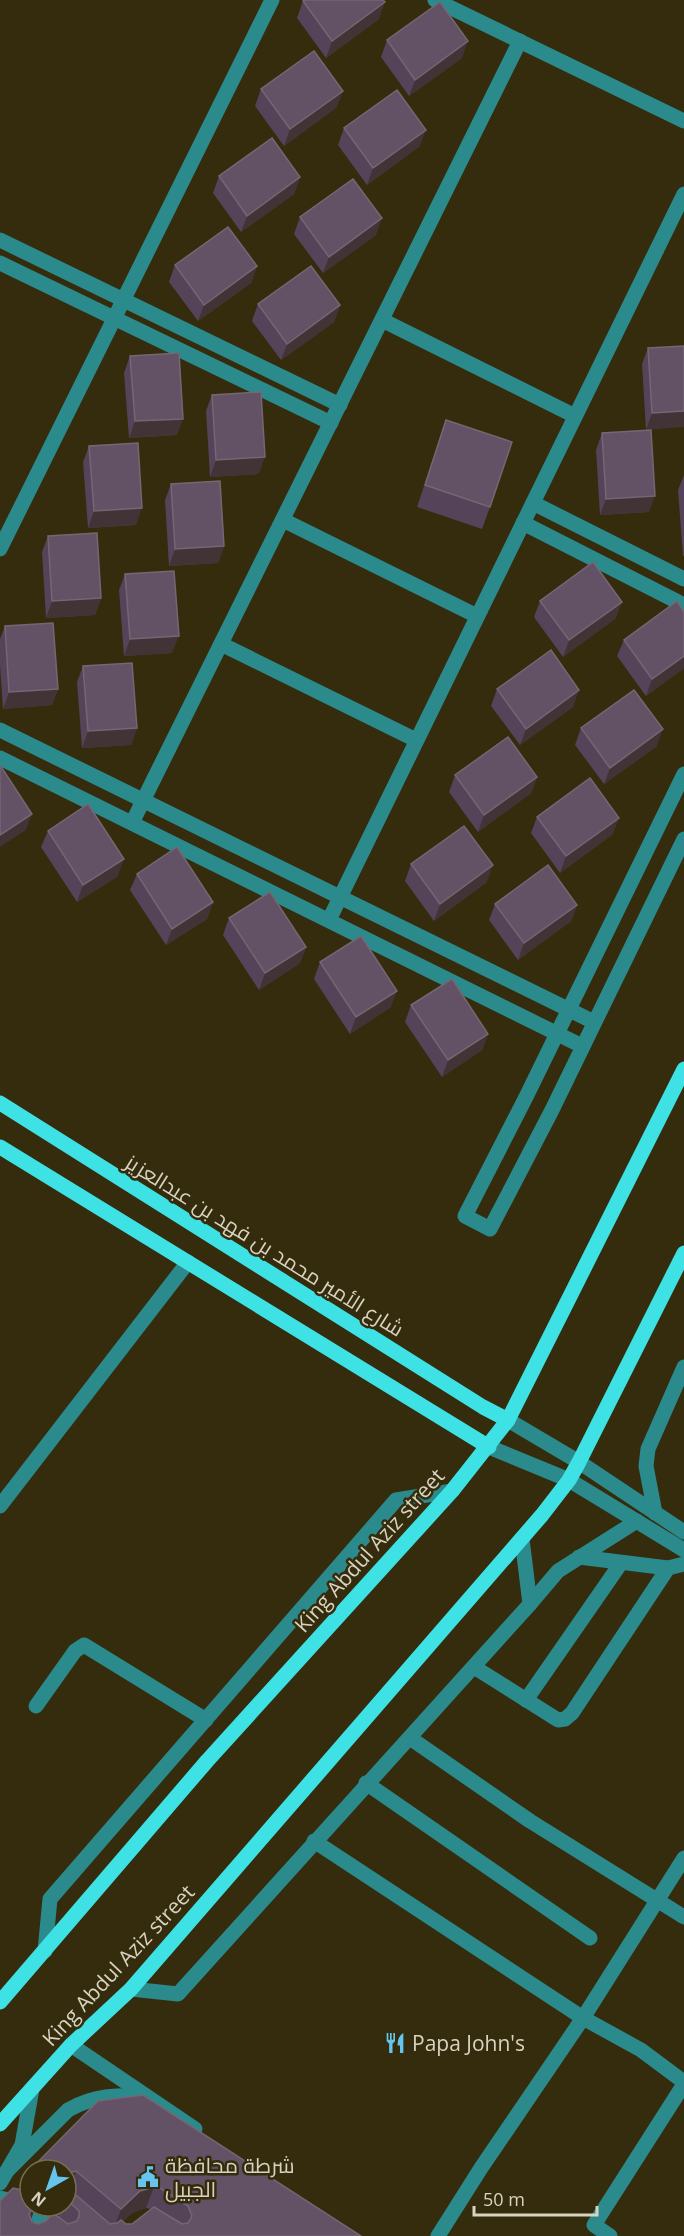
<svg xmlns="http://www.w3.org/2000/svg" width="684" height="2236" font-family="'Open Sans',Cairo,sans-serif">
  <rect width="100%" height="100%" fill="#342c0c"/>
  <g fill="none" stroke-linecap="round" stroke-linejoin="round">
    <g stroke="#2b8a8c" stroke-width="15">
      <path d="M435 0 684 121"/>
      <path d="M0 240 340 405"/>
      <path d="M0 263 331 423"/>
      <path d="M382 320 575 416"/>
      <path d="M533 503 684 579"/>
      <path d="M283 520 477 616"/>
      <path d="M523 523 684 605"/>
      <path d="M0 549 272 0"/>
      <path d="M221 644 416 740"/>
      <path d="M0 730 594 1022"/>
      <path d="M0 758 582 1046"/>
      <path d="M684 774 526 1097 465 1216 490 1229 552 1110 684 839"/>
      <path d="M132 823 520 41"/>
      <path d="M329 920 684 194"/>
      <path d="M508 1420 579 1462 684 1532"/>
      <path d="M489 1447 569 1480 684 1550"/>
      <path d="M0 1506 188 1262"/>
      <path d="M655 1513 646 1466 648 1449 684 1367"/>
      <path d="M579 1557 668 1568 684 1564"/>
      <path d="M530 1604 558 1571 637 1521"/>
      <path d="M474 1667 558 1720 565 1719 572 1713 668 1568"/>
      <path d="M526 1700 621 1563"/>
      <path d="M36 1706 75 1651 84 1645 206 1720"/>
      <path d="M410 1738 530 1821 684 1917"/>
      <path d="M366 1783 590 1938"/>
      <path d="M314 1841 583 2018 641 2050 684 2082"/>
      <path d="M45 1951 50 1899 396 1500 452 1491"/>
      <path d="M131 1989 178 1994C295 1863 413 1735 530 1604L522 1539"/>
      <path d="M71 2045 195 2129"/>
      <path d="M7 2171 68 2110C94 2095 117 2095 146 2096"/>
      <path d="M0 2183 22 2145 32 2089"/>
      <path d="M0 2198 24 2204 62 2236"/>
      <path d="M31 2236 55 2206"/>
      <path d="M438 2236 481 2168 583 2018 684 1858"/>
      <path d="M610 2236 594 2225 684 2084"/>
    </g>
    <g stroke="#3ee2e5" stroke-width="15">
      <path d="M0 1103 483 1407 508 1420"/>
      <path d="M0 1147 489 1447"/>
      <path d="M0 2002 207 1761 452 1491 508 1420 684 1069"/>
      <path d="M0 2124 71 2045 131 1989 542 1515 569 1480 579 1462 684 1253"/>
    </g>
  </g>
  <g fill="#55435a" fill-rule="evenodd">
    <path d="M303 1 379 19 326 58 297 18Z"/>
    <path d="M387 40 462 58 409 96 381 57Z"/>
    <path d="M261 89 337 107 284 146 255 106Z"/>
    <path d="M344 128 420 146 367 185 338 145Z"/>
    <path d="M219 176 300 177 294 194 241 232 213 193Z"/>
    <path d="M300 217 376 235 323 273 294 234Z"/>
    <path d="M175 265 257 266 251 283 198 321 169 282Z"/>
    <path d="M258 304 340 305 334 322 281 360 252 321Z"/>
    <path d="M684 346 646 430 642 364 648 348Z"/>
    <path d="M130 356 177 435 129 438 124 373Z"/>
    <path d="M212 395 259 474 210 477 206 411Z"/>
    <path d="M446 420 490 507 482 529 417 507Z"/>
    <path d="M602 433 649 512 600 515 596 450Z"/>
    <path d="M89 446 136 525 88 528 83 462Z"/>
    <path d="M684 475V556H683L678 490Z"/>
    <path d="M171 484 224 546 218 563 169 566 165 500Z"/>
    <path d="M48 536 101 598 95 615 46 618 42 552Z"/>
    <path d="M125 574 172 653 124 656 119 590Z"/>
    <path d="M540 601 616 618 563 657 534 617Z"/>
    <path d="M684 612V668L646 696 617 656 624 640Z"/>
    <path d="M5 626 58 689 52 705 3 709 0 665V639Z"/>
    <path d="M83 666 137 728 131 745 82 748 77 682Z"/>
    <path d="M497 689 573 707 520 745 491 706Z"/>
    <path d="M581 728 657 746 604 784 575 745Z"/>
    <path d="M455 775 537 777 531 793 478 832 449 792Z"/>
    <path d="M537 817 613 834 560 873 531 833Z"/>
    <path d="M48 831 118 876 77 902 41 847Z"/>
    <path d="M411 864 487 882 434 921 405 881Z"/>
    <path d="M137 874 213 902 207 919 166 945 130 890Z"/>
    <path d="M495 904 577 905 571 921 518 960 489 920Z"/>
    <path d="M229 918 306 947 300 963 259 990 223 935Z"/>
    <path d="M320 962 391 1007 350 1034 314 979Z"/>
    <path d="M411 1005 488 1034 482 1050 442 1077 405 1022Z"/>
    <path d="M98 2101 361 2236H0L22 2190 30 2170V2206H36L31 2218 32 2222 38 2224 58 2217 62 2206H66V2196L69 2193H66ZM146 2208 151 2209 132 2224H126L123 2221 132 2213Z"/>
  </g>
  <g fill="#423336">
    <path d="M385 2 379 19 326 58 332 41Z"/>
    <path d="M468 41 462 58 409 96 415 80Z"/>
    <path d="M343 91 337 107 284 146 290 129Z"/>
    <path d="M426 130 420 146 367 185 373 168Z"/>
    <path d="M300 177 294 194 241 232 247 216Z"/>
    <path d="M382 218 376 235 323 273 329 257Z"/>
    <path d="M257 266 251 283 198 321 204 305Z"/>
    <path d="M340 305 334 322 281 360 287 344Z"/>
    <path d="M684 411V427L646 430 652 413Z"/>
    <path d="M183 419 177 435 129 438 135 421Z"/>
    <path d="M265 457 259 474 210 477 216 460Z"/>
    <path d="M655 496 649 512 600 515 606 499Z"/>
    <path d="M142 508 136 525 88 528 94 511Z"/>
    <path d="M224 546 218 563 169 566 175 549Z"/>
    <path d="M101 598 95 615 46 618 52 601Z"/>
    <path d="M622 602 616 618 563 657 569 640Z"/>
    <path d="M179 636 172 653 124 656 130 639Z"/>
    <path d="M684 656V668L646 696 652 679Z"/>
    <path d="M58 689 52 705 3 709 9 692Z"/>
    <path d="M579 690 573 707 520 745 526 729Z"/>
    <path d="M137 728 131 745 82 748 88 731Z"/>
    <path d="M663 729 657 746 604 784 610 768Z"/>
    <path d="M537 777 531 793 478 832 484 815Z"/>
    <path d="M32 814 26 830 0 847V835Z"/>
    <path d="M619 818 613 834 560 873 566 856Z"/>
    <path d="M124 859 118 876 77 902 83 885Z"/>
    <path d="M493 865 487 882 434 921 440 904Z"/>
    <path d="M213 902 207 919 166 945 172 929Z"/>
    <path d="M577 905 571 921 518 960 524 943Z"/>
    <path d="M306 947 300 963 259 990 265 973Z"/>
    <path d="M397 991 391 1007 350 1034 356 1017Z"/>
    <path d="M488 1034 482 1050 442 1077 448 1060Z"/>
    <path d="M76 2171 68 2193H66V2174Z"/>
    <path d="M154 2187 146 2208 132 2213 113 2231 121 2209 140 2191Z"/>
    <path d="M34 2206H36L30 2222 29 2214Z"/>
  </g>
  <g fill="#635265" stroke="#756673" stroke-width="1.5">
    <path d="M305 0H383L385 2 332 41 303 1Z"/>
    <path d="M440 2 468 41 415 80 387 40Z"/>
    <path d="M314 51 343 91 290 129 261 89Z"/>
    <path d="M397 90 426 130 373 168 344 128Z"/>
    <path d="M272 138 300 177 247 216 219 176Z"/>
    <path d="M353 179 382 218 329 257 300 217Z"/>
    <path d="M228 227 257 266 204 305 175 265Z"/>
    <path d="M311 266 340 305 287 344 258 304Z"/>
    <path d="M684 346V411L652 413 648 348Z"/>
    <path d="M179 353 183 419 135 421 130 356Z"/>
    <path d="M261 392 265 457 216 460 212 395Z"/>
    <path d="M446 420 512 442 490 507 425 485Z"/>
    <path d="M651 430 655 496 606 499 602 433Z"/>
    <path d="M138 443 142 508 94 511 89 446Z"/>
    <path d="M220 481 224 546 175 549 171 484Z"/>
    <path d="M97 533 101 598 52 601 48 536Z"/>
    <path d="M593 562 622 602 569 640 540 601Z"/>
    <path d="M174 571 179 636 130 639 125 574Z"/>
    <path d="M677 601 684 612V656L652 679 624 640Z"/>
    <path d="M53 623 58 689 9 692 5 626Z"/>
    <path d="M551 650 579 690 526 729 497 689Z"/>
    <path d="M132 663 137 728 88 731 83 666Z"/>
    <path d="M634 690 663 729 610 768 581 728Z"/>
    <path d="M508 737 537 777 484 815 455 775Z"/>
    <path d="M0 765 32 814 0 835Z"/>
    <path d="M590 778 619 818 566 856 537 817Z"/>
    <path d="M88 804 124 859 83 885 48 831Z"/>
    <path d="M464 826 493 865 440 904 411 864Z"/>
    <path d="M177 847 213 902 172 929 137 874Z"/>
    <path d="M548 865 577 905 524 943 495 904Z"/>
    <path d="M270 892 306 947 265 973 229 918Z"/>
    <path d="M361 936 397 991 356 1017 320 962Z"/>
    <path d="M452 979 488 1034 448 1060 411 1005Z"/>
    <path d="M143 2095 361 2236H0V2201L13 2188 27 2191 30 2194V2206H34L29 2214 32 2222 38 2224 46 2221 53 2213 68 2224 77 2221 79 2216V2211L66 2199V2196L70 2190 110 2224 117 2223 121 2220 126 2224H132L154 2207 182 2224 188 2223 192 2216 188 2206 160 2188 154 2187 140 2191 121 2209 76 2171 66 2174V2170H30L98 2101Z"/>
  </g>
  <defs>
    <symbol id="restaurant-bare" viewBox="-9 -9 18 18"><path d="M-5-6h1v4h1v-4h1v4h1v-4h1v5L-1.5 .5V6h-2V.5L-5-1ZM5-6V6H3V1.5H1.5Q1.5-4 5-6Z" fill="#65c5ee" stroke="#342c0c" stroke-width="2.5" paint-order="stroke"/></symbol>
    <symbol id="civic-bare" viewBox="-9 -9 18 18"><path d="M-.6-6.5H3V-4.5H.6V-3L4-1V1h2V6H-6V1h2V-1L-.6-3ZM-1.2 2.5V6h2.4V2.5Z" fill="#65c5ee" stroke="#342c0c" stroke-width="2.5" paint-order="stroke"/></symbol>
  </defs>
  <g fill-rule="evenodd">
    <use href="#restaurant-bare" x="380" y="2028" width="30" height="30"/>
    <use href="#civic-bare" x="133" y="2162" width="30" height="30"/>
  </g>
  <g text-anchor="middle" dominant-baseline="central" stroke-width="5" stroke-linejoin="round" paint-order="stroke">
    <g font-size="21" fill="#d8d3c1" stroke="#342c0c">
      <text transform="translate(265 1245) rotate(32)">شارع الأمير محمد بن فهد بن عبدالعزيز</text>
      <text transform="translate(369 1550) rotate(-48)">King Abdul Aziz street</text>
      <text transform="translate(118 1965) rotate(-47)">King Abdul Aziz street</text>
    </g>
    <g font-size="21" fill="#d8d3c1" stroke="#342c0c" text-anchor="start">
      <text x="412" y="2043">Papa John's</text>
      <text x="165" y="2165">شرطة محافظة<tspan x="165" dy="24">الجبيل</tspan></text>
    </g>
  </g>
  <g transform="translate(48 2188) rotate(220)"><circle r="28" fill="#342c0c" stroke="#766f54" stroke-width="1.5"/>
  <path d="M0-4.5L10 22L0 15L-10 22Z" fill="#65c5ee"/>
  <text y="-9" font-size="16" font-weight="bold" text-anchor="middle" fill="#d8d3c1">N</text>
  </g>
  <path d="M474 2206v9h123v-9" fill="none" stroke="#d8d3c1" stroke-width="3"/>
  <text x="483" y="2206" font-size="18" fill="#d8d3c1" stroke="#342c0c" stroke-width="4.5" paint-order="stroke">50 m</text>
</svg>
